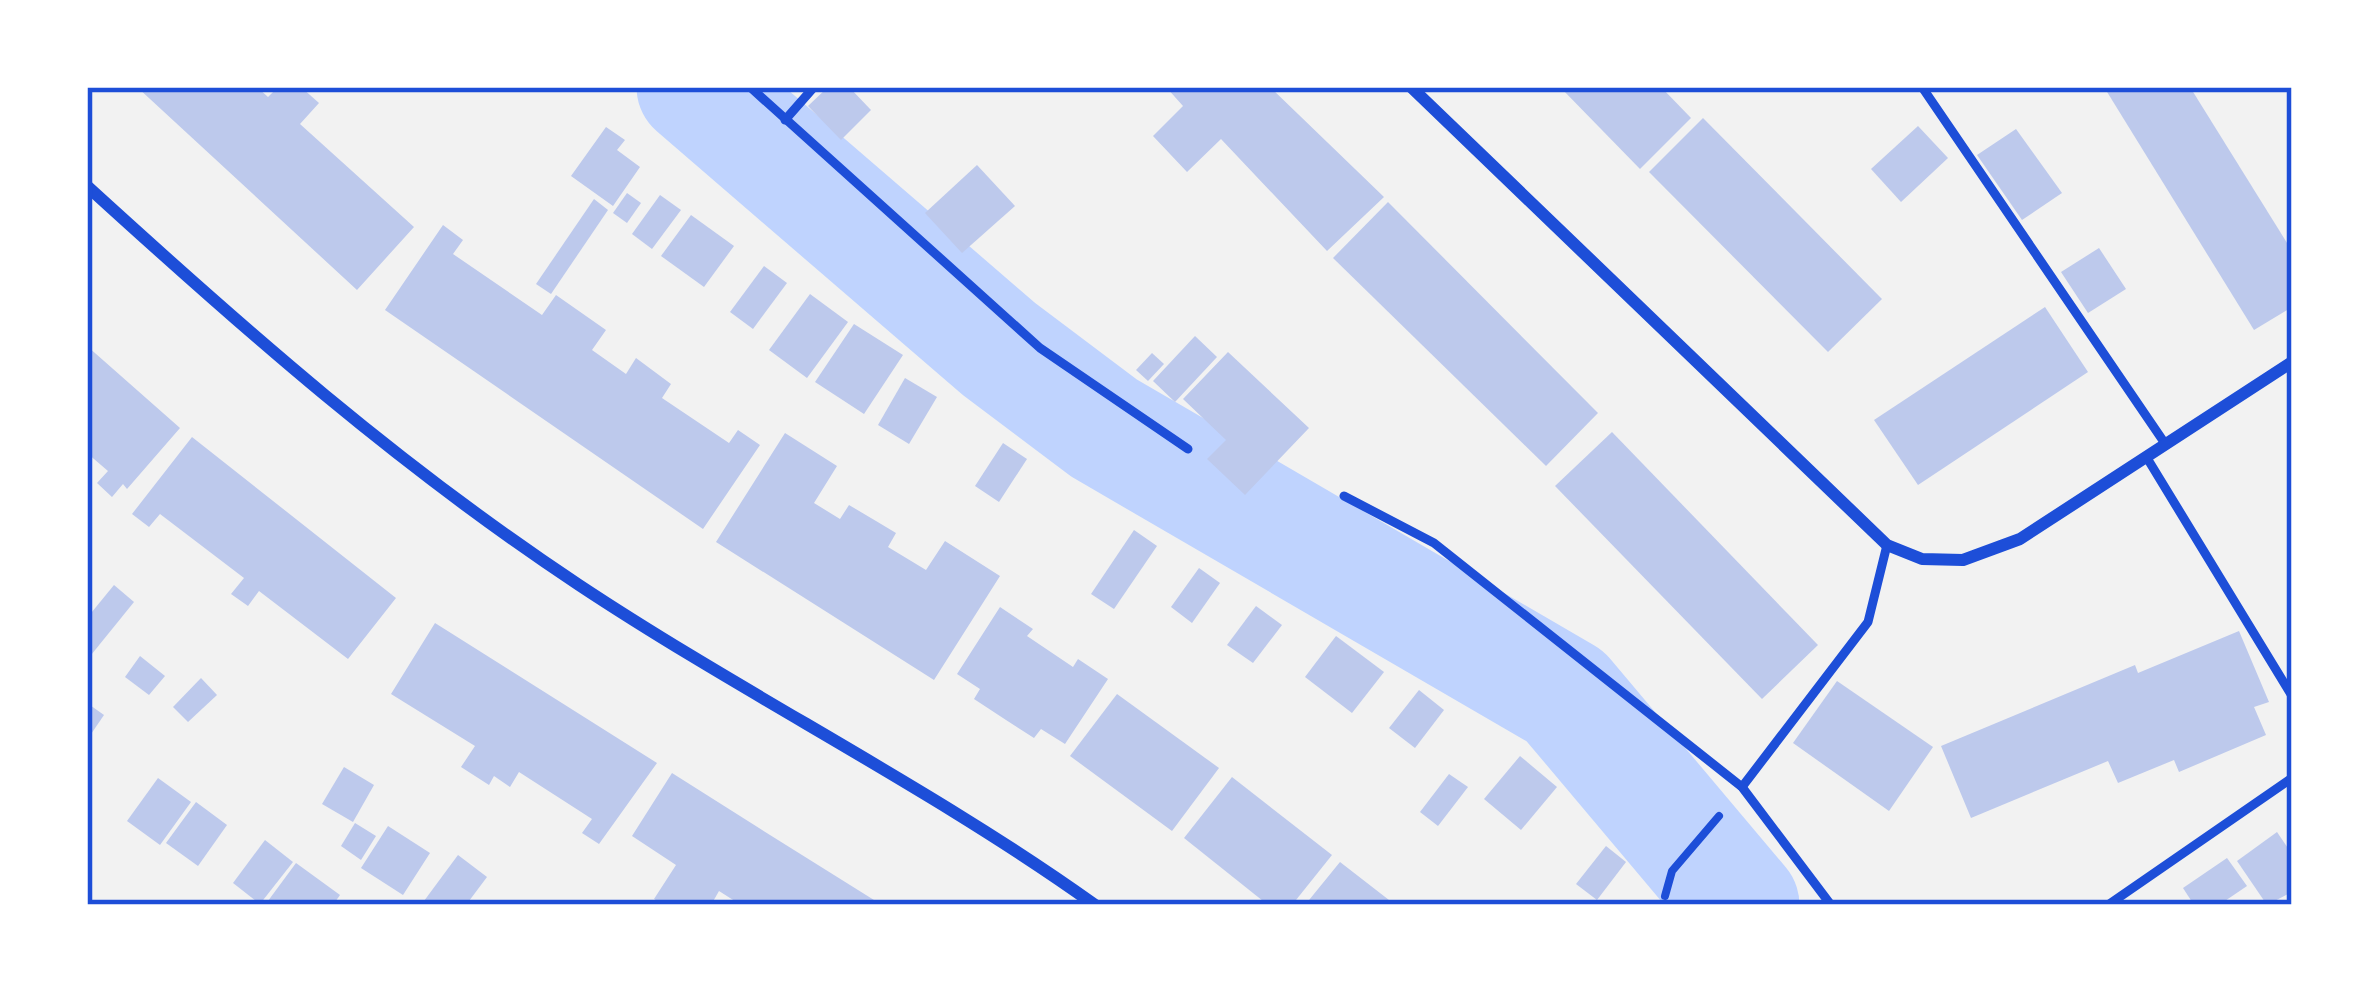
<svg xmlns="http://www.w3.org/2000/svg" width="2379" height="992" font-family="'PT Sans',sans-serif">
  <rect width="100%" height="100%" fill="#f2f2f2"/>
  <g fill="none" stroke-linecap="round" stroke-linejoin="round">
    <path stroke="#bfd3fe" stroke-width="117" d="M695 87 999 349 1104 428 1565 696 1741 905"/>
  </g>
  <g fill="#bdc9ec">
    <path d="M137 87H257L268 97 278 87H301L319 103 300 124 414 227 357 290Z"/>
    <path d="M828 87H849L871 110 841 140 808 106Z"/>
    <path d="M1166 87H1270L1384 197 1327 251 1221 139 1187 172 1153 136 1183 106Z"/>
    <path d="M1560 87H1661L1691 118 1640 169Z"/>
    <path d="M2104 87H2190L2292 251V307L2254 330Z"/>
    <path d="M1703 118 1882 299 1828 352 1649 172Z"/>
    <path d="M1918 126 1948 158 1901 202 1871 169Z"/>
    <path d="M606 127 625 140 617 150 640 167 613 206 571 176Z"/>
    <path d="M2016 129 2062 193 2022 220 1977 155Z"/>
    <path d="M977 165 1015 206 962 253 925 213Z"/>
    <path d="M627 193 641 203 627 223 613 213Z"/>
    <path d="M660 195 681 210 652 249 632 234Z"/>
    <path d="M594 199 608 210 551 294 536 284Z"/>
    <path d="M1388 202 1598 413 1546 466 1333 258Z"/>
    <path d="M691 215 734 246 704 287 661 256Z"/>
    <path d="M443 225 463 240 453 254 542 315 556 295 606 330 592 350 626 374 636 358 671 384 662 398 729 443 738 430 760 445 703 529 385 310Z"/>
    <path d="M2099 248 2126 289 2088 313 2061 272Z"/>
    <path d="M764 266 787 283 753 329 730 312Z"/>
    <path d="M810 294 848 322 807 378 769 350Z"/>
    <path d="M2045 307 2088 372 1918 485 1874 420Z"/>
    <path d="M854 324 903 355 864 414 815 382Z"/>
    <path d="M1195 336 1217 357 1175 402 1153 381Z"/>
    <path d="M87 346 180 428 127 489 123 484 112 497 97 483 108 471 87 453Z"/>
    <path d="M1228 352 1309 428 1245 495 1207 459 1226 440 1183 399Z"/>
    <path d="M1152 353 1164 364 1148 381 1136 370Z"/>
    <path d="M905 378 937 397 909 444 878 425Z"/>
    <path d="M1612 432 1818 645 1762 699 1555 486Z"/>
    <path d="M785 433 837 466 814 503 840 519 849 505 876 521 896 533 888 547 926 570 945 541 1000 576 934 680 716 542Z"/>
    <path d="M192 437 396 598 348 659 259 591 248 606 231 594 244 578 160 514 149 527 132 514Z"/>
    <path d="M1003 443 1027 459 999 502 975 486Z"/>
    <path d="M1134 530 1157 546 1114 609 1091 594Z"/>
    <path d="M1199 568 1220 583 1192 623 1171 607Z"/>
    <path d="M114 585 134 602 87 660V618Z"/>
    <path d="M1256 606 1282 625 1253 663 1227 645Z"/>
    <path d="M1000 607 1033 629 1027 636 1073 667 1078 659 1108 679 1065 744 1041 729 1034 738 1006 720 974 699 980 689 957 674Z"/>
    <path d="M435 623 657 763 599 844 582 833 592 819 519 772 510 787 494 776 489 785 461 767 475 746 391 694Z"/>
    <path d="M2239 631 2269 702 2254 707 2266 735 2179 772 2174 760 2118 783 2108 761 1971 818 1941 746 2135 665 2138 673Z"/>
    <path d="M1336 636 1384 672 1352 713 1305 677Z"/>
    <path d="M140 656 165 676 149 695 125 677Z"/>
    <path d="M201 678 217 695 188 722 173 707Z"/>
    <path d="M1837 681 1933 747 1889 811 1793 743Z"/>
    <path d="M1419 690 1444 710 1415 748 1389 728Z"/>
    <path d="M1117 694 1219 768 1172 831 1070 756Z"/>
    <path d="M87 703 104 715 87 740Z"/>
    <path d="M1520 756 1557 787 1521 830 1484 799Z"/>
    <path d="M344 767 374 785 353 822 322 804Z"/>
    <path d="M672 773 759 828 882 905H741L719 891 711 905H664L654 899 676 865 632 836Z"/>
    <path d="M1449 774 1468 787 1438 826 1420 812Z"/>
    <path d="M1232 777 1332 855 1292 905H1268L1184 838Z"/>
    <path d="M158 778 191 802 160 845 127 821Z"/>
    <path d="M196 802 227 825 198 866 166 843Z"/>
    <path d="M355 823 376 836 361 860 341 846Z"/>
    <path d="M388 826 430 853 403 895 361 868Z"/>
    <path d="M2277 832 2292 854V892L2267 905 2237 861Z"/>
    <path d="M265 840 293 862 260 904 233 883Z"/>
    <path d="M1606 846 1626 862 1597 900 1576 884Z"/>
    <path d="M458 855 487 877 466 905H421Z"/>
    <path d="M2227 858 2247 886 2219 905H2194L2183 888Z"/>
    <path d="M1340 862 1389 900 1396 905H1305Z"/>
    <path d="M296 863 340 895 333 905H265Z"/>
  </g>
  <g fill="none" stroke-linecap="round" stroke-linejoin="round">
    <path stroke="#1d4ed8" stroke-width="8" d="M1665 896 1672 871 1719 816"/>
    <g stroke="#1d4ed8" stroke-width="9">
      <path d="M750 87 1040 348 1188 449"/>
      <path d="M1922 87 2166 445"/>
      <path d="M785 120 814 87"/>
      <path d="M2147 458 2292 696"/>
      <path d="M1344 496 1434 543 1742 787 1831 905"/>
      <path d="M1742 787 1868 622 1887 545"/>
      <path d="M2108 905 2292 778"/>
    </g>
    <g stroke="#1d4ed8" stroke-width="12">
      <path d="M1411 87 1887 545 1922 559 1963 560 2020 539 2292 362"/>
      <path d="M87 186C247 332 398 465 579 585 748 697 930 787 1095 905"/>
    </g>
  </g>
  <rect width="2379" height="992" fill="none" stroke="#ffffff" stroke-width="180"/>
  <rect x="90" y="90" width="2199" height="812" fill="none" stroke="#1d4ed8" stroke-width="4.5"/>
</svg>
